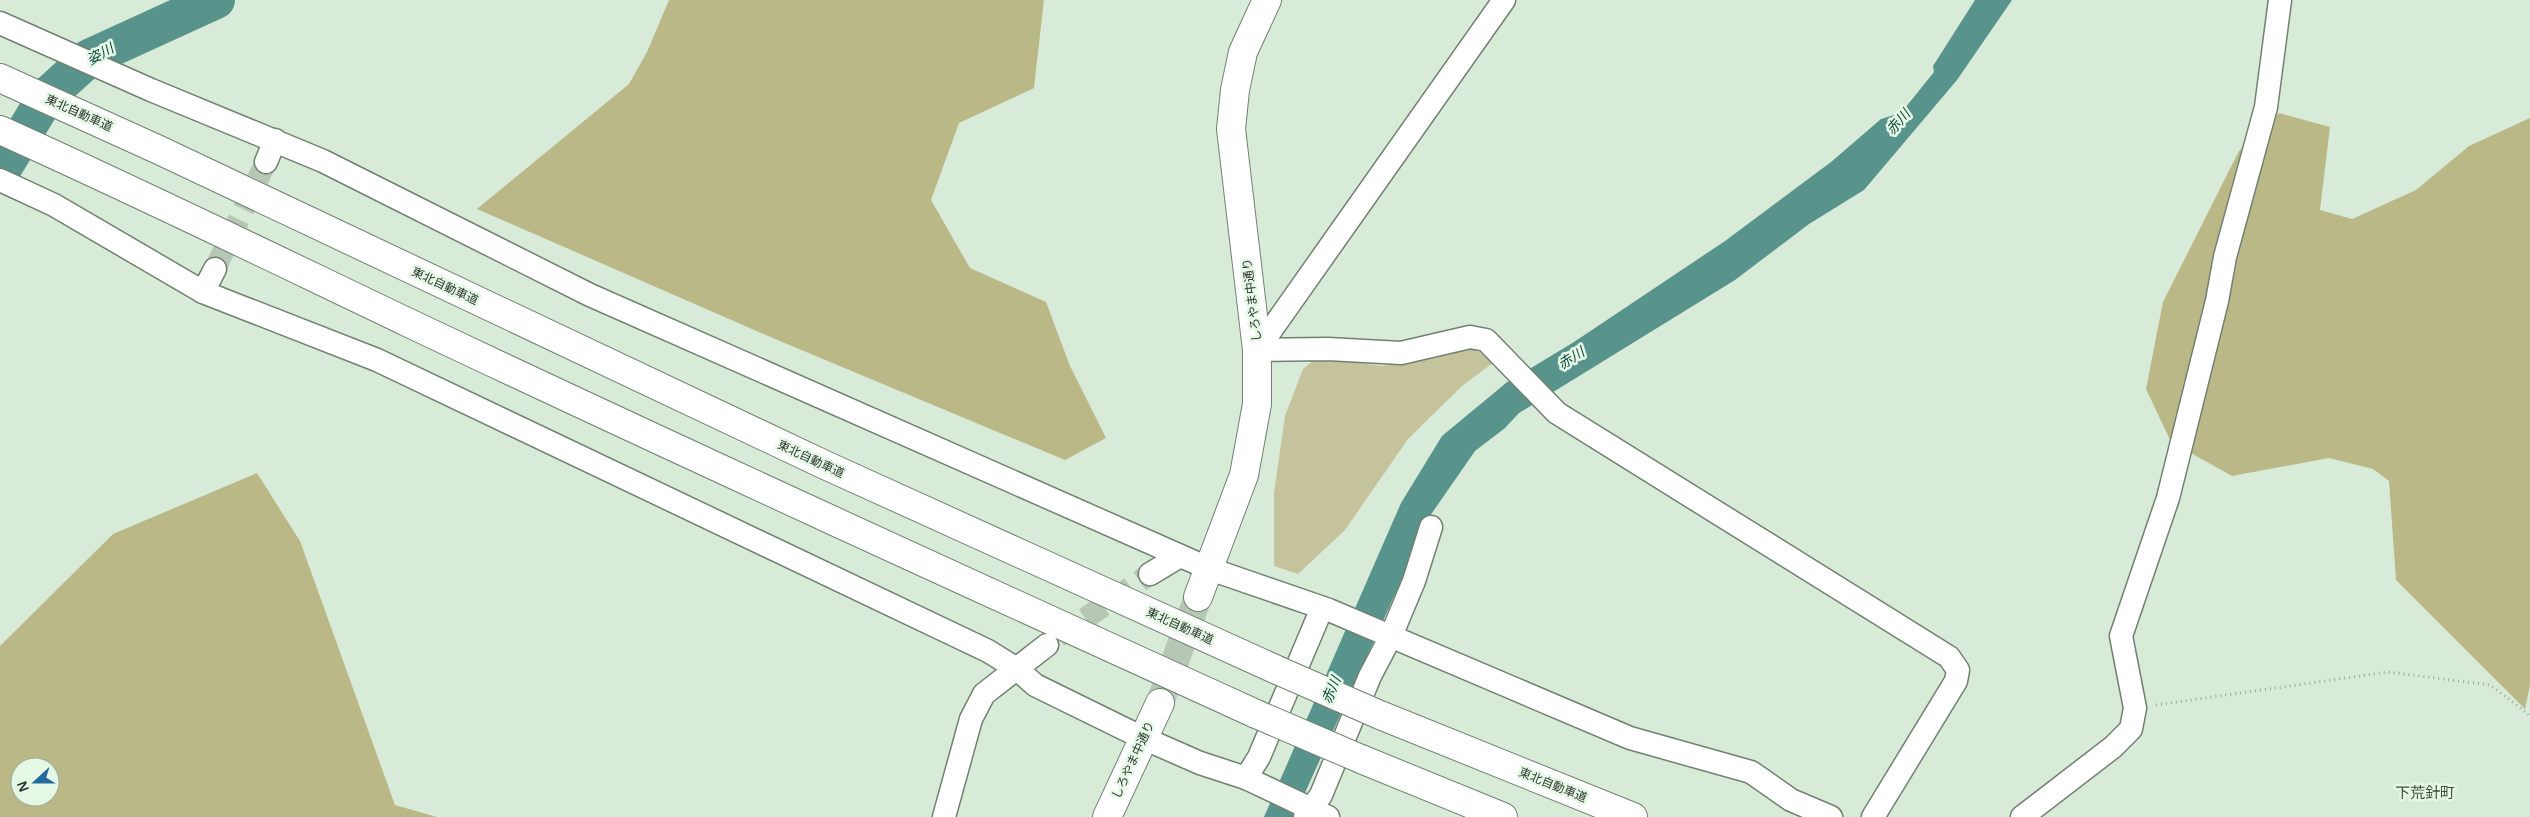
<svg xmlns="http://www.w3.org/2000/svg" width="2530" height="817" font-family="Arial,'Noto Sans JP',sans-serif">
  <rect width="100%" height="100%" fill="#d8ebd8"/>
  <path fill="#c5c39c" d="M1470 346 1494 362 1462 386 1408 439 1345 530 1298 574 1274 566V493L1285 416 1303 369 1318 357 1382 366 1442 354Z"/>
  <g fill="#bbb888" fill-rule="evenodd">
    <path d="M669 0H1044L1034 88 959 123 931 200 970 268 1046 302 1070 366 1106 438 1065 460 775 339 477 209 629 84 647 52Z"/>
    <path d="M2279 113 2330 127 2320 210 2352 219 2416 190 2469 146 2530 118V685L2525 709 2396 580 2389 481 2373 469 2329 458 2232 476 2171 442 2146 389 2163 302 2239 151Z"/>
    <path d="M257 473 300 541 395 805 437 817H0V646L113 534ZM20 767H50V797H20Z"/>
  </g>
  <path fill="#58948c" d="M1975 0H2012L1957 80 1864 190 1809 224 1735 280 1519 413 1505 428 1475 451 1423 526 1401 581 1294 817H1264L1401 503 1442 436 1506 383 1574 342 1725 241 1831 162 1881 119 1901 113 1934 72 1933 66Z"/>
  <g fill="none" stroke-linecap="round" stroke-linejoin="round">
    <path stroke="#58948c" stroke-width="38" d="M0 173 46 97 89 58 216 0"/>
    <g stroke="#b6c7b6" stroke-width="22" stroke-dasharray="22 11" stroke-linecap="butt">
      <path d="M215 269 266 162"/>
      <path d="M1058 637 1150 574"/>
    </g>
    <path stroke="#b6c7b6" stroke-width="28" stroke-dasharray="28 14" stroke-linecap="butt" d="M1160 703 1198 597"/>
    <defs>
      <g id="minor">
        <path d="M0 23 151 90 323 161 590 295 1210 569 1329 610 1630 738 1751 772 1791 800 1831 817"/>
        <path d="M266 162 275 140"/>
        <path d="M0 180 54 205 203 292 377 360 988 651 1017 669 1035 685 1143 738 1200 763 1246 778 1328 817"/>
        <path d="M203 292 215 269"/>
        <path d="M1257 350 1328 349 1401 353 1470 337 1486 340 1557 413 1949 657 1958 670 1956 681 1873 817"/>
        <path d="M1257 350 1504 0"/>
        <path d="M1150 574 1180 556"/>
        <path d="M1246 778 1259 757 1322 608"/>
        <path d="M944 817 971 719 984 694 1047 645"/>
        <path d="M1305 817 1321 795 1370 676 1391 636 1414 581 1431 527"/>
        <path d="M2022 817 2113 747 2131 729 2135 708 2121 636 2168 498 2217 301 2225 257 2266 107 2280 0"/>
      </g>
      <g id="tertiary">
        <path d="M1198 597 1244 475 1257 404V350L1231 129 1235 90 1243 52 1267 0"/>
        <path d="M1107 817 1160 703"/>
      </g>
      <g id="motorway">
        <path d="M0 78 159 150 825 465 1277 670"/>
        <path d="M0 130C138 192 273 258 409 323 690 456 973 585 1256 714"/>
        <path d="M1380 715 1633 817"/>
        <path d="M1361 759 1503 817"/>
      </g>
    </defs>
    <use href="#minor" stroke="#708170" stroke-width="25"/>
    <use href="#tertiary" stroke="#708170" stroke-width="30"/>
    <use href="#motorway" stroke="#708170" stroke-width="30"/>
    <path stroke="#9baa9b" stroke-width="3" stroke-dasharray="1 4" stroke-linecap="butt" d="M2156 705 2388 672 2490 685 2527 713 2530 718"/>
    <use href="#minor" stroke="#fff" stroke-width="22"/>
    <use href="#tertiary" stroke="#fff" stroke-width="28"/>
    <use href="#motorway" stroke="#fff" stroke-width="28"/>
    <defs>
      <g id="motorway-bridge">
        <path d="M1277 670 1380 715"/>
        <path d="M1256 714 1361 759"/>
      </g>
    </defs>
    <use href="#motorway-bridge" stroke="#708170" stroke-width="30" stroke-linecap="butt"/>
    <use href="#motorway-bridge" stroke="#fff" stroke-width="28"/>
  </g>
  <g text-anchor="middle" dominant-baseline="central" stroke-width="5" stroke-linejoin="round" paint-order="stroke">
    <g font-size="12" fill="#30372f" stroke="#e5f8e5">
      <text transform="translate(79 113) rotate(24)">東北自動車道</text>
      <text transform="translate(445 286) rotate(25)">東北自動車道</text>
      <text transform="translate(1252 300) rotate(-97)">しろやま中通り</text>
      <text transform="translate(811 459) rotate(25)">東北自動車道</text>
      <text transform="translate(1180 626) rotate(24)">東北自動車道</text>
      <text transform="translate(1133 760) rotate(-65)">しろやま中通り</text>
      <text transform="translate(1553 785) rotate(22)">東北自動車道</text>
    </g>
    <g font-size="14" font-style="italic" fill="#0f4741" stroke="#e5f8e5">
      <text transform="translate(100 54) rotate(-29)">姿川</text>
      <text transform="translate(1898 122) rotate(-49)">赤川</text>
      <text transform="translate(1571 358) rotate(-32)">赤川</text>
      <text transform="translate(1331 690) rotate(-67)">赤川</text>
    </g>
    <g font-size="15" fill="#3f4e3f" stroke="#e5f8e5">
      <text x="2425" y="792">下荒針町</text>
    </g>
  </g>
  <g transform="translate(35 782) rotate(249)"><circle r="24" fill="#e5f8e5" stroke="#9dab9c"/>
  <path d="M0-4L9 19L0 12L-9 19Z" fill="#236b9f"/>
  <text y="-8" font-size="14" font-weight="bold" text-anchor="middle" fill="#30372f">N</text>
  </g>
</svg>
